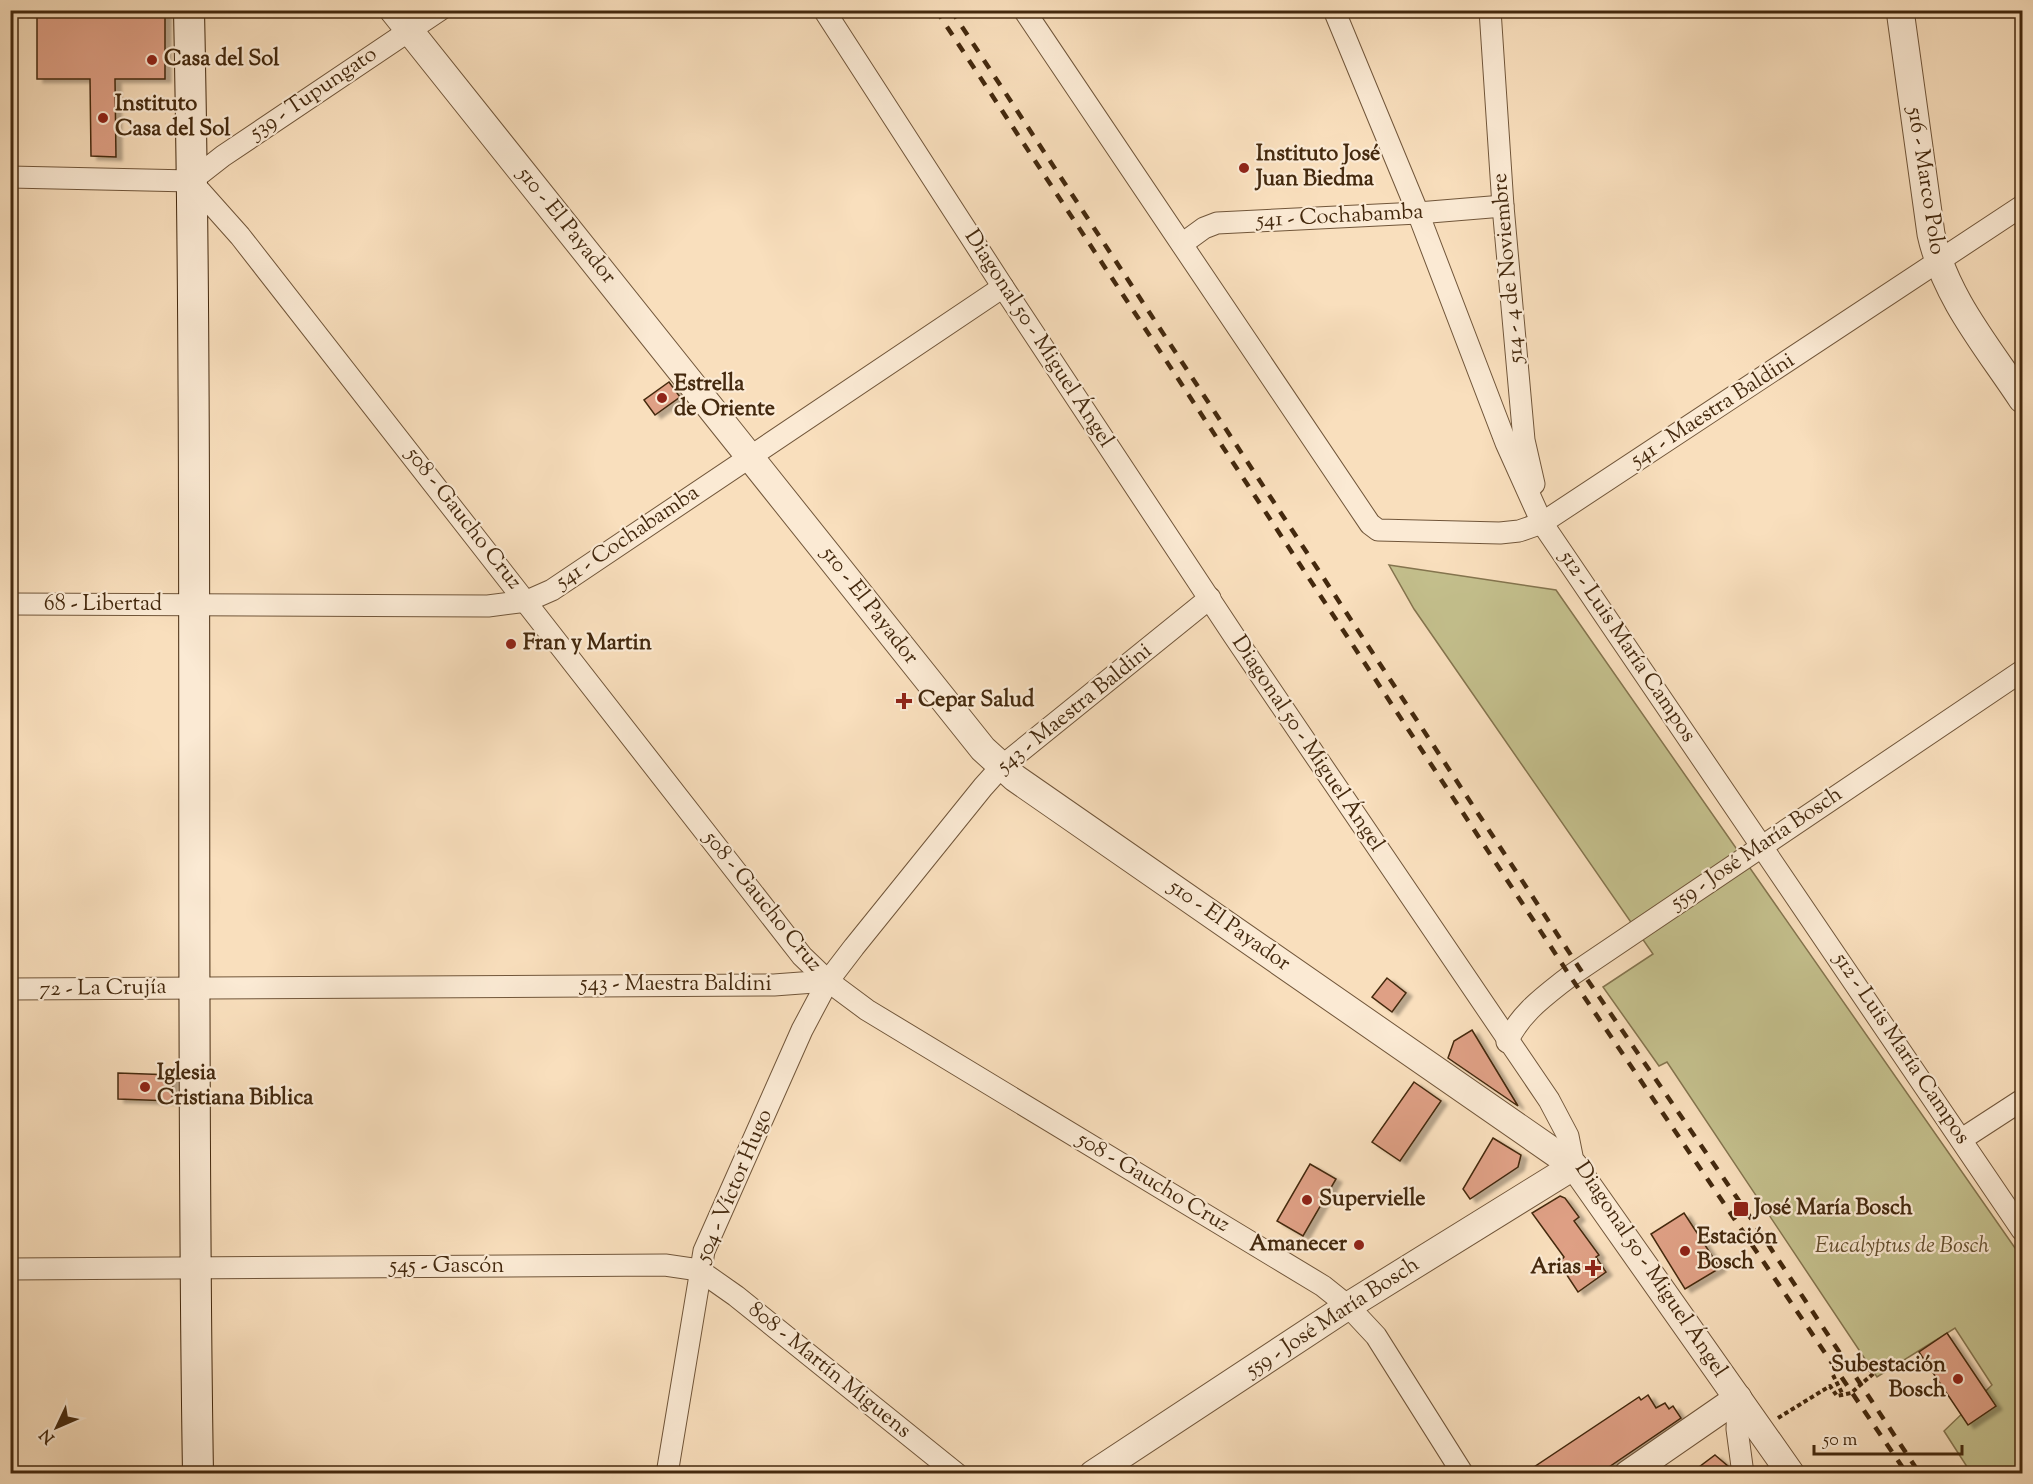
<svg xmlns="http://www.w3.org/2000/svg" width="2033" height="1484" font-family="'Sorts Mill Goudy',serif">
  <defs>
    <filter id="shadow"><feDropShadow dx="6" dy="3.5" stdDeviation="1.5" flood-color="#0004"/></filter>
  </defs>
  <rect width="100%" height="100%" fill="#f9dfbd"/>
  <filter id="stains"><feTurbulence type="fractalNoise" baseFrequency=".00333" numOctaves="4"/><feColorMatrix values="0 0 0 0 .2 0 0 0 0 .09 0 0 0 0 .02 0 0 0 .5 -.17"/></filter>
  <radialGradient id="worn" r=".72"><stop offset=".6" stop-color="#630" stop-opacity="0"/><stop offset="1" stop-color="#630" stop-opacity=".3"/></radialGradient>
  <path fill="#c4c08d" stroke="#84744e" stroke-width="1.5" d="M1389 565 1556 590 2022 1258V1473H1971L1944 1431 1992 1385 1955 1328 1877 1377 1667 1062 1659 1066 1603 987 1653 954 1414 609Z"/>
  <g fill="#dfa085" stroke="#44290e" stroke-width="1.5" filter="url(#shadow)">
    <path d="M37 10H165V79H115L116 157 91 156 90 79H37Z"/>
    <path d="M669 382 680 397 655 415 644 400Z"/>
    <path d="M1387 978 1406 993 1392 1012 1372 997Z"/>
    <path d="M1472 1030 1518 1106 1448 1058 1454 1041Z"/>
    <path d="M118 1073 173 1075 172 1101 118 1099Z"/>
    <path d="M1414 1082 1441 1101 1400 1161 1372 1142Z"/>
    <path d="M1493 1138 1521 1155 1518 1167 1470 1199 1463 1189Z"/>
    <path d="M1310 1164 1336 1179 1303 1236 1277 1221Z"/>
    <path d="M1560 1196 1565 1198 1579 1217 1574 1221 1599 1255 1596 1257 1606 1272 1578 1292 1559 1263 1564 1257 1532 1213Z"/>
    <path d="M1684 1213 1720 1268 1685 1289 1651 1234Z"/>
    <path d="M1947 1333 1996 1406 1968 1425 1919 1352Z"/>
    <path d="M1648 1395 1656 1408 1665 1403 1669 1409 1673 1406 1681 1418 1600 1473H1525L1639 1397 1641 1400Z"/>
    <path d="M1715 1455 1729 1467 1730 1473H1691Z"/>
  </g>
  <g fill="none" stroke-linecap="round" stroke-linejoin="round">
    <defs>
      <g id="minor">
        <path d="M824 10 1003 287 1234 636 1549 1100 1568 1136 1574 1166"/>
        <path d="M1024 10 1370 524 1378 530 1500 533 1519 531 1542 523 2022 206"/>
        <path d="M1334 10 1418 213 1506 443 1542 523 2022 1230"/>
        <path d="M1490 10 1503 206 1524 440 1534 484"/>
        <path d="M10 177 191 181"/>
        <path d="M191 181 240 236 802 956 828 981 867 1010 1323 1286 1348 1306 1376 1336 1463 1474"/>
        <path d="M191 181 223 156 440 10"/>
        <path d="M1182 244 1204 228 1217 223 1418 213 1503 206"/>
        <path d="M10 604 488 606 527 601 552 590 1003 287"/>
        <path d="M10 989 774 985 828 981"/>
        <path d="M1507 1042C1521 1012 1545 996 1570 976L2022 671"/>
        <path d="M1962 1139 2022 1100"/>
        <path d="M10 1269 665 1265 699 1270 736 1296 957 1474"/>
        <path d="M1738 1398 1737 1429 1743 1474"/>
        <path d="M667 1474 704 1251 802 1030 828 981 854 947 983 787 1001 767 1210 598"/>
      </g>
      <g id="tertiary">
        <path d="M393 10 983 749 1015 778 1574 1166 1791 1474"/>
        <path d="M1900 10 1931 234C1945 297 1987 346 2022 399"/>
        <path d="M1093 1474 1348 1306 1574 1166"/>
        <path d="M1628 1474 1738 1398"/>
      </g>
      <path id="secondary" d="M189 10C199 498 190 986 198 1474"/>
    </defs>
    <use href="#minor" stroke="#71563a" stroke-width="23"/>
    <use href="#tertiary" stroke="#71563a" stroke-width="29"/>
    <use href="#secondary" stroke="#44290e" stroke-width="32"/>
    <g stroke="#44290e" stroke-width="4" stroke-dasharray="4.5 3" stroke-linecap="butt">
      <path d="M1833 1375 1842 1393"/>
      <path d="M1778 1418 1830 1386 1837 1396 1851 1393 1874 1373 1858 1361"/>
    </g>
    <use href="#minor" stroke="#fbead4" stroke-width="21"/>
    <use href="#tertiary" stroke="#fbead4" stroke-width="27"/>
    <use href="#secondary" stroke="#fbead4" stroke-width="30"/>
    <g stroke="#44290e" stroke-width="4.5" stroke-dasharray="10 10" stroke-linecap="butt">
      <path d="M936 10 1570 976 1907 1474"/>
      <path d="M951 10 1580 969 1744 1208 1920 1474"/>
    </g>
  </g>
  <g fill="#8f2418" stroke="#fbead4" stroke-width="2">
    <circle cx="152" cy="60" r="6"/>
    <circle cx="103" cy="118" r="6"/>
    <circle cx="1244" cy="168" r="6"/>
    <circle cx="662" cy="398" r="6"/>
    <circle cx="511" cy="644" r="6"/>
    <path d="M901 692h6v6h6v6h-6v6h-6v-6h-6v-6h6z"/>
    <circle cx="145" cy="1087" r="6"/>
    <circle cx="1307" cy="1200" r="6"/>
    <rect x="1733" y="1201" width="16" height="16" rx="3"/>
    <circle cx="1359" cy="1245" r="6"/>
    <circle cx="1685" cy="1251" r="6"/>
    <path d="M1590 1259h6v6h6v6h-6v6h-6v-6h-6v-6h6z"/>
    <circle cx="1958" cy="1379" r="6"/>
  </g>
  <g text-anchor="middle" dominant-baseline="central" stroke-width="4.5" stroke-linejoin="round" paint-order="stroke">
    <g font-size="22" font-weight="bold" fill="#44290e" stroke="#fbead4" text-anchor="start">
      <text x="164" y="60">Casa del Sol</text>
      <text x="115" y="105">Instituto<tspan x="115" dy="25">Casa del Sol</tspan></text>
      <text x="1256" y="155">Instituto José<tspan x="1256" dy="25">Juan Biedma</tspan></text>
      <text x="674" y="385">Estrella<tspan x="674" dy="25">de Oriente</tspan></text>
      <text x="523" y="644">Fran y Martin</text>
      <text x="918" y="701">Cepar Salud</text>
      <text x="157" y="1074">Iglesia<tspan x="157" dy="25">Cristiana Biblica</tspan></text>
      <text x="1319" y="1200">Supervielle</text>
      <text x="1754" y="1209">José María Bosch</text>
      <text x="1697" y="1238">Estación<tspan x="1697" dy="25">Bosch</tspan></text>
      <text x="1347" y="1245" text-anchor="end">Amanecer</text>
      <text x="1581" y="1268" text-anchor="end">Arias</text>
      <text x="1946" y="1366" text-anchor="end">Subestación<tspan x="1946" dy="25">Bosch</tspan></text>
    </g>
    <g font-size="22" fill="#44290e" stroke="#fbead4">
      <text transform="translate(314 94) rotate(-34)">539 - Tupungato</text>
      <text transform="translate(1925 181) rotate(81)">516 - Marco Polo</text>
      <text transform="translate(1340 217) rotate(-3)">541 - Cochabamba</text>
      <text transform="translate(566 226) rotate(51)">510 - El Payador</text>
      <text transform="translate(1509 268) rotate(-95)">514 - 4 de Noviembre</text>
      <text transform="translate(1038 339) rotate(57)">Diagonal 50 - Miguel Ángel</text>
      <text transform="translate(1713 411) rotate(-33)">541 - Maestra Baldini</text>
      <text transform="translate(463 519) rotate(52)">508 - Gaucho Cruz</text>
      <text transform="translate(628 538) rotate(-34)">541 - Cochabamba</text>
      <text x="103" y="605">68 - Libertad</text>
      <text transform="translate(869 606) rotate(52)">510 - El Payador</text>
      <text transform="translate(1627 647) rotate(56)">512 - Luis María Campos</text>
      <text transform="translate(1075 709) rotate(-39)">543 - Maestra Baldini</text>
      <text transform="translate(1307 744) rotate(56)">Diagonal 50 - Miguel Ángel</text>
      <text transform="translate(1757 849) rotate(-34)">559 - José María Bosch</text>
      <text transform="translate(762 902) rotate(51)">508 - Gaucho Cruz</text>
      <text transform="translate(1229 926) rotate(35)">510 - El Payador</text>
      <text x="676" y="985">543 - Maestra Baldini</text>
      <text transform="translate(103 989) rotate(-1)">72 - La Crujía</text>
      <text transform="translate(1901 1049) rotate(56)">512 - Luis María Campos</text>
      <text transform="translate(1153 1183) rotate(31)">508 - Gaucho Cruz</text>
      <text transform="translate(735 1186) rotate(-67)">504 - Víctor Hugo</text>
      <text x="447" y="1267">545 - Gascón</text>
      <text transform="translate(1650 1270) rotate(56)">Diagonal 50 - Miguel Ángel</text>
      <text transform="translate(1333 1318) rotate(-33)">559 - José María Bosch</text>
      <text transform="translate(829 1371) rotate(39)">808 - Martín Miguens</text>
    </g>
    <g font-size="22" font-style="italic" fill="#644f2e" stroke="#fbead4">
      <text x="1902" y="1247">Eucalyptus de Bosch</text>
    </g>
  </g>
  <rect width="2033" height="1484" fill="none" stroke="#f9dfbd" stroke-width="36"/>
  <rect x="12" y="12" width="2009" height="1460" fill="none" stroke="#44290e" stroke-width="3"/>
  <rect x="18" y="18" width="1997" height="1448" fill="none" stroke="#44290e" stroke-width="1.5"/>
  <g transform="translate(57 1427) rotate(226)" stroke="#fbead4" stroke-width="4.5" paint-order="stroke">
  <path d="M0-4.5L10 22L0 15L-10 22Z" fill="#44290e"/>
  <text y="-9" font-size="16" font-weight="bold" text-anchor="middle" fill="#44290e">N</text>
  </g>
  <path d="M1814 1445v9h148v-9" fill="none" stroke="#44290e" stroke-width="3"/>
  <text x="1823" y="1445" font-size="18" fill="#44290e" stroke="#fbead4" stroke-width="4.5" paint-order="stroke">50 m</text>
  <rect width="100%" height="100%" filter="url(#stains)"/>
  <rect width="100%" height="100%" fill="url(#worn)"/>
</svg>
